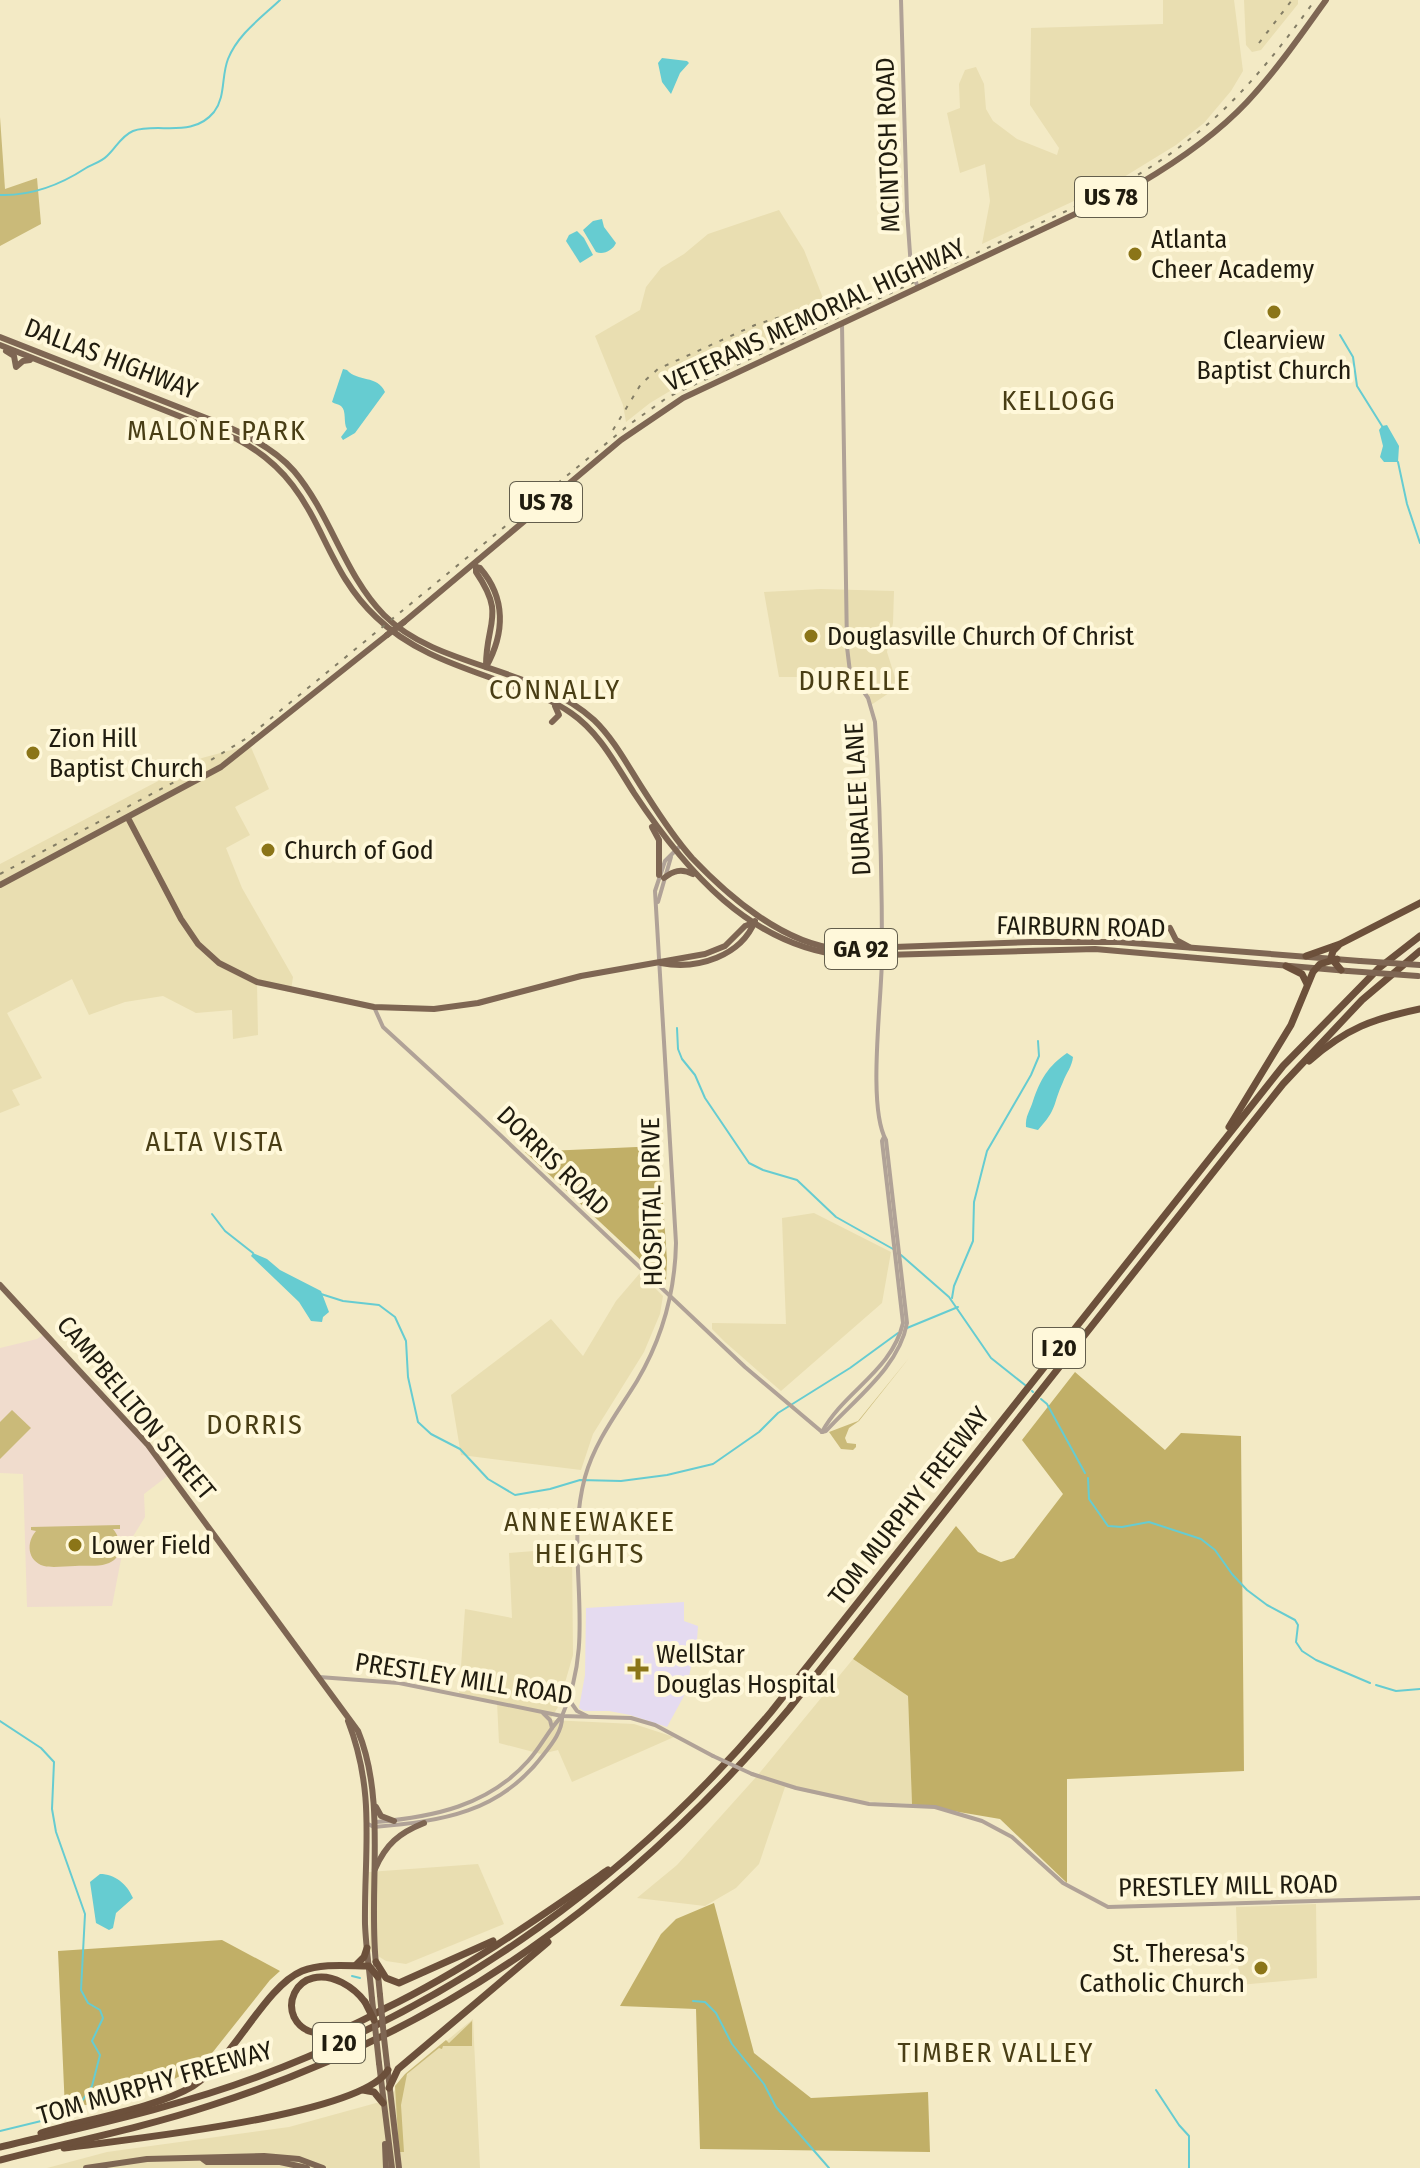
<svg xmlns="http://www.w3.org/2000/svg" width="1420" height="2168" font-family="'Fira Sans Condensed',sans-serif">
  <rect width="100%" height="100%" fill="#f3eac5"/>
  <g fill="#e9deb1">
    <path d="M1163 0H1234L1243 71 1231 91 1204 123 1176 145 1119 180 982 244 990 201 985 164 960 173 947 113 960 108 959 84 965 70 976 67 984 84 986 109 993 121 1017 139 1057 155 1059 148 1030 105 1031 28 1163 24Z"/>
    <path d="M1244 0H1298V4L1261 50 1252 52 1246 45Z"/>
    <path d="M779 210 804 250 825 303 792 321 788 335 713 368 675 388 650 403 626 422 623 405 595 336 640 310 646 287 661 268 684 254 708 234Z"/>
    <path d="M821 589 894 591 893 623 887 652 898 687 871 705 854 677H779L764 592Z"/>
    <path d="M250 745 269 789 235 807 250 835 226 848 242 888 293 977 291 990 257 983 258 1035 233 1039 232 1010 196 1013 163 996 125 1002 89 1015 72 979 7 1013 42 1078 12 1090 20 1105 0 1113V864L202 758Z"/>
    <path d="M814 1213 891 1252 882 1303 781 1391 725 1342 712 1329V1323L786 1324 782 1218Z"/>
    <path d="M640 1273 663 1296 660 1314 644 1352 593 1434 581 1470 461 1455 451 1395 551 1319 583 1356 616 1301Z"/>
    <path d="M572 1548 573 1655 558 1707 550 1720 634 1724 674 1737 572 1782 558 1750 541 1754 499 1743 497 1702 459 1695 465 1609 512 1618 509 1553Z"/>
    <path d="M853 1659 908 1696 912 1804 840 1800 785 1787 759 1864 736 1888 705 1906 637 1898 677 1865 757 1776Z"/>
    <path d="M478 1864 504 1924 406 1964 386 1961 370 1951 369 1872Z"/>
    <path d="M1316 1904 1317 1978 1239 1985 1236 1907Z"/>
    <path d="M473 2019 480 2168H47L107 2152 289 2127 387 2100 410 2071Z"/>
  </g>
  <path fill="#f0dccd" d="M46 1333 170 1474 144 1494 145 1517 122 1554 112 1606 27 1607 23 1474 0 1473V1348L37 1339Z"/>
  <path fill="#e5dbf0" d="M684 1602V1621L698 1626 696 1655 692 1663 685 1694 667 1727 630 1715 609 1711H584L579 1708 585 1675 586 1608Z"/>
  <g fill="#caba79">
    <path d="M0 117 5 189 37 178 41 224 0 246Z"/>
    <path d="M909 1358 859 1421 849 1428 845 1438 847 1443 856 1444V1447L853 1450 841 1449 829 1432 858 1421Z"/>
    <path d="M12 1410 31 1428 0 1459V1422Z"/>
    <path d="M120 1525V1529H113C123 1541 124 1559 106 1564 97 1567 85 1565 75 1566 65 1566 53 1568 44 1566 27 1561 26 1542 36 1531L31 1530V1527Z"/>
    <path d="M472 2021V2046H443L442 2049 439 2048 407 2074 401 2105 404 2152H399L395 2086 405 2074 446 2040 449 2043Z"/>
  </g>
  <g fill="#c1af67">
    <path d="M659 1146 667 1260 666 1280 660 1278 525 1152Z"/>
    <path d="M1075 1372 1165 1450 1181 1433 1241 1436 1244 1771 1067 1779V1883L1000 1819 912 1804 908 1696 853 1659 956 1526 978 1552 1001 1562 1014 1558 1063 1494 1022 1440Z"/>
    <path d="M714 1903 754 2053 811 2098 928 2092 930 2152 700 2149 696 2009 620 2006 661 1934 676 1919Z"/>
    <path d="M222 1940 280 1971 270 1980 205 2062 160 2087 65 2110 58 1951Z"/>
  </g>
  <g fill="#66ccd1">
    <path d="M662 58 687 61 689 63 680 73 671 94 662 82 658 63Z"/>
    <path d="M602 219 604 227 616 243C613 250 604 255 596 252L583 230 593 221Z"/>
    <path d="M577 231 584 238 593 255 580 263 566 241 569 235Z"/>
    <path d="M343 369 347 370C357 382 378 375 385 392L355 433 343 440 341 437 347 429C343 423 347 411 341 406 338 404 335 404 332 402Z"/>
    <path d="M1387 425 1399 446 1398 462H1384L1380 457 1383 446 1379 430 1382 426Z"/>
    <path d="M1067 1053 1073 1057C1072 1067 1066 1073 1063 1082 1052 1106 1058 1108 1038 1130L1026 1127C1025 1116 1030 1111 1033 1101 1040 1080 1048 1066 1067 1053Z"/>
    <path d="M253 1253 267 1259 280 1270 321 1291 329 1312 323 1317 322 1322 311 1321 299 1302 251 1256Z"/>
    <path d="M100 1874C115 1874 127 1884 133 1898L116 1913 113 1928 109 1930 96 1923 90 1882Z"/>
  </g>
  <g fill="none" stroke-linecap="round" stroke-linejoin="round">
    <g stroke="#66ccd1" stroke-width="2">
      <path d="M0 195C32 196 60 185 86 168 93 164 101 162 107 156 116 148 121 136 133 131 158 122 192 139 214 112 226 96 221 77 228 59 238 34 261 18 280 0"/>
      <path d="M1340 335 1353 357 1357 386 1382 426"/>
      <path d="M1398 462 1407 504 1420 543"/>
      <path d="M677 1028 678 1049 682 1059 695 1075 705 1098 749 1163 763 1170 797 1180 836 1217 893 1249"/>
      <path d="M212 1214 225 1231 253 1253"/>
      <path d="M901 1255 949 1297 991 1358 1025 1385"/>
      <path d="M321 1294 343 1301 379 1305 395 1317 406 1341 408 1377 418 1422 431 1434 460 1449 488 1479 515 1495 550 1489 580 1480 621 1481 667 1475 713 1464 759 1432 778 1413 850 1368 898 1333"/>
      <path d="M952 1298 954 1286 973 1241 974 1202 987 1151 1031 1075 1039 1056 1038 1041"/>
      <path d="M907 1328 958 1307"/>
      <path d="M1032 1391 1033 1392"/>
      <path d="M1041 1399 1047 1404 1085 1473"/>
      <path d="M1088 1478 1089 1499 1108 1526 1122 1527 1149 1522 1201 1539 1215 1550 1232 1574 1247 1590 1267 1605 1295 1620 1298 1625 1296 1642 1302 1651 1316 1660 1370 1683"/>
      <path d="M1376 1685 1396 1691 1420 1689"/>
      <path d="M0 1721 41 1748 54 1762 52 1809 56 1832 85 1914 81 1990 88 2003 100 2010 103 2018 92 2041 100 2055 92 2086 74 2113 0 2131"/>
      <path d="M352 1976 360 1978"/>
      <path d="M693 2001 705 2002 716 2013 732 2044 764 2084 776 2107 829 2168"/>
      <path d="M1156 2090 1179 2125 1189 2136V2168"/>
    </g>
    <g stroke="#b0a297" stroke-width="4">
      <path d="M901 0 907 211 911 268 918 288"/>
      <path d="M658 902 671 857"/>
      <path d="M374 1007 383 1027 479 1115 745 1367 822 1432"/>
      <path d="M822 1432 826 1431C856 1398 899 1367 907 1323L886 1140C867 1107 882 998 882 956 882 879 880 800 875 722L868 698 850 672 847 647 842 324"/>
      <path d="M822 1432C844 1391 892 1371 903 1323L882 1141 884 1137"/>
      <path d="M319 1677 399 1683 562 1716 631 1718 655 1725 713 1756"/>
      <path d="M570 1701 577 1711 587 1716"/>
      <path d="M543 1713 550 1720 552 1728"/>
      <path d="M752 1774 796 1788 869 1804 935 1807 982 1821 1012 1837 1063 1883 1108 1907 1420 1898"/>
      <path d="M376 1822C433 1817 488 1806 528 1761 541 1747 549 1729 562 1716"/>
      <path d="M368 1824 374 1827C442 1821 500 1813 544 1754 552 1744 563 1730 562 1716 599 1633 563 1559 585 1477 595 1441 618 1412 637 1381 663 1337 675 1293 676 1243L655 891 665 861 681 845"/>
    </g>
    <g stroke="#7e6653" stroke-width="6">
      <path d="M0 337 224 425C249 436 276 450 294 471 331 515 344 574 384 615 438 669 535 666 594 720 615 740 630 770 646 794 660 816 675 839 692 858 729 897 784 944 839 949L1033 942H1119L1360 961"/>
      <path d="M0 345 237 439C324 485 315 560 376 617 415 655 466 668 516 687 535 694 554 701 571 713 599 732 616 765 634 793 685 870 750 947 848 956L1095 949 1348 971"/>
      <path d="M6 351 14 356 16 367 23 361 30 360"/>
      <path d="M476 567 480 568C506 598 505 633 486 667"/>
      <path d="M476 567V572C506 616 486 621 486 666"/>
      <path d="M404 622 621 440 683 398 1139 184C1178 161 1216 135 1247 102 1276 71 1301 35 1326 0"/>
      <path d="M552 722 559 715 555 706"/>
      <path d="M128 818 181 919 198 944 219 963 257 982 374 1007 434 1009 478 1003 581 976 705 954 725 946 745 926 753 923"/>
      <path d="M652 827 659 840V875"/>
      <path d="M664 878C673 871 681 868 693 874"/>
      <path d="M0 885 221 767 387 635"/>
      <path d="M1170 928 1176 940 1189 947"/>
      <path d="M661 963C698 970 741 956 755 921"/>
      <path d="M0 1285 148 1445 358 1731C387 1801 368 1890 376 1964"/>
      <path d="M348 1721C376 1793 364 1851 365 1924 366 1949 370 1974 372 1999"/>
      <path d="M376 1807 381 1816 394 1821"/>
      <path d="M375 1869C386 1844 399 1833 424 1823"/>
      <path d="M378 1975 380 1995"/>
      <path d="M384 2038 399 2168"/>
      <path d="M379 2063 392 2168"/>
      <path d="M385 2144 386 2168"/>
      <path d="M203 2159 207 2162H280L307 2168"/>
      <path d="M86 2168 147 2159 264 2156 299 2159 323 2168"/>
    </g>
    <g stroke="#6c503b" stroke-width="7">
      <path d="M1338 946 1333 951 1331 958 1341 970"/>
      <path d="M1306 956 1340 944 1420 903"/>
      <path d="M1286 966 1302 974 1307 984"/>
      <path d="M1309 1061C1347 1028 1372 1019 1420 1009"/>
      <path d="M1229 1127 1291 1025 1313 972 1320 964 1337 959"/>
      <path d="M376 1962 386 1978 399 1983 493 1941"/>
      <path d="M356 1965 364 1957 367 1948"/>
      <path d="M365 2002C354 1987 332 1973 313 1978 296 1982 287 2001 294 2017 301 2031 315 2035 330 2033 349 2029 368 2017 386 2008 464 1970 537 1919 608 1870"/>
      <path d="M389 2088 398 2069 548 1942"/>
      <path d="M363 2090 374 2092 383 2103"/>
      <path d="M41 2133C83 2120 157 2108 193 2086 233 2061 264 1987 302 1971 322 1963 348 1966 369 1966L378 1977"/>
      <path d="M0 2147C87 2126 174 2108 257 2077 459 2002 633 1876 771 1712L1283 1066 1379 968 1420 936"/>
      <path d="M64 2148C121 2140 362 2116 388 2070"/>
      <path d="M0 2160C71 2142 142 2128 212 2105 446 2030 631 1897 789 1709L1283 1084 1362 1000 1420 951"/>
    </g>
    <g stroke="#837d65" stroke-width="2" stroke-dasharray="4 8" stroke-linecap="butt">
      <path d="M1259 43 1292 0"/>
      <path d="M613 430 641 384 658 369 755 325 824 303"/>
      <path d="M0 874 180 779 247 738 630 424 668 397 1107 192C1203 142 1253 86 1315 0"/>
    </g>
    <path stroke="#b0a297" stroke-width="4" d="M713 1756 752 1774"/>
    <g stroke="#7e6653" stroke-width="6">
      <path d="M387 635 404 622"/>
      <path d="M1360 961 1420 965"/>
      <path d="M1348 971 1418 976"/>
      <path d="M380 1995 384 2038"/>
      <path d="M372 1999 379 2063"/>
    </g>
    <path stroke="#6c503b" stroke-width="7" d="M365 2002 374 2020"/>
  </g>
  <g fill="#8b7518" stroke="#fff8da" stroke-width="3">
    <circle cx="1135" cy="254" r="8"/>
    <circle cx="1274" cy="312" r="8"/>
    <circle cx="811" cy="636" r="8"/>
    <circle cx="33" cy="753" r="8"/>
    <circle cx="268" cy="850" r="8"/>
    <circle cx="75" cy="1545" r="8"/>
    <path d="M634 1657h8v8h8v8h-8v8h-8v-8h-8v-8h8z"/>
    <circle cx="1261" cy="1968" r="8"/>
  </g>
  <g text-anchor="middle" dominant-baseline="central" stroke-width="8" stroke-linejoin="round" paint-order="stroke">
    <g fill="#fff8da" stroke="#635e4c" stroke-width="2">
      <rect x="1075" y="177" width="72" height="40" rx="6"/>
      <rect x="510" y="482" width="72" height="40" rx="6"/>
      <rect x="825" y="929" width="72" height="40" rx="6"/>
      <rect x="1033" y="1328" width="52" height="40" rx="6"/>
      <rect x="313" y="2023" width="52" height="40" rx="6"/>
    </g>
    <g font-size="24" font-weight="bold" fill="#201c0f">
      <text x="1111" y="197">US 78</text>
      <text x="546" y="502">US 78</text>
      <text x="861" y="949">GA 92</text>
      <text x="1059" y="1348">I 20</text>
      <text x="339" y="2043">I 20</text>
    </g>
    <g font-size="26" fill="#201c0f" stroke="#fff8da">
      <text transform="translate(888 145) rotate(-92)">MCINTOSH ROAD</text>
      <text transform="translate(815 315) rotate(-25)">VETERANS MEMORIAL HIGHWAY</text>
      <text transform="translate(111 359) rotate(21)">DALLAS HIGHWAY</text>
      <text transform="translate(858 799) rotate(-93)">DURALEE LANE</text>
      <text transform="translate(1081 927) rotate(1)">FAIRBURN ROAD</text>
      <text transform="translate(553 1161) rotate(44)">DORRIS ROAD</text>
      <text transform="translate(652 1202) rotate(-91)">HOSPITAL DRIVE</text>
      <text transform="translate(136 1408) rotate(50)">CAMPBELLTON STREET</text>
      <text transform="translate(909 1506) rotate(-52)">TOM MURPHY FREEWAY</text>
      <text transform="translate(464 1679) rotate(9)">PRESTLEY MILL ROAD</text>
      <text transform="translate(1228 1886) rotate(-1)">PRESTLEY MILL ROAD</text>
      <text transform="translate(155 2083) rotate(-16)">TOM MURPHY FREEWAY</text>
    </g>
    <g font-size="26" fill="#201c0f" stroke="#fff8da" text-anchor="start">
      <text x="1151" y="239">Atlanta<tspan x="1151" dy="30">Cheer Academy</tspan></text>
      <text x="1274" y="340" text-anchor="middle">Clearview<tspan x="1274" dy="30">Baptist Church</tspan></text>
      <text x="827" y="636">Douglasville Church Of Christ</text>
      <text x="49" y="738">Zion Hill<tspan x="49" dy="30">Baptist Church</tspan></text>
      <text x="284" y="850">Church of God</text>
      <text x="91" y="1545">Lower Field</text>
      <text x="656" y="1654">WellStar<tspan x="656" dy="30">Douglas Hospital</tspan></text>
      <text x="1245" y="1953" text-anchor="end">St. Theresa's<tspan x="1245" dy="30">Catholic Church</tspan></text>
    </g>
    <g font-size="28" letter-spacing="2" fill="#493e15" stroke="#fff8da">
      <text x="1059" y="400">KELLOGG</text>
      <text x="217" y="430">MALONE PARK</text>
      <text x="855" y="680">DURELLE</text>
      <text x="555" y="689">CONNALLY</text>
      <text x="215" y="1141">ALTA VISTA</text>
      <text x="255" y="1424">DORRIS</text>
      <text x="590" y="1521">ANNEEWAKEE<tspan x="590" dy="32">HEIGHTS</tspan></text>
      <text x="996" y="2052">TIMBER VALLEY</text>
    </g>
  </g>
</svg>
